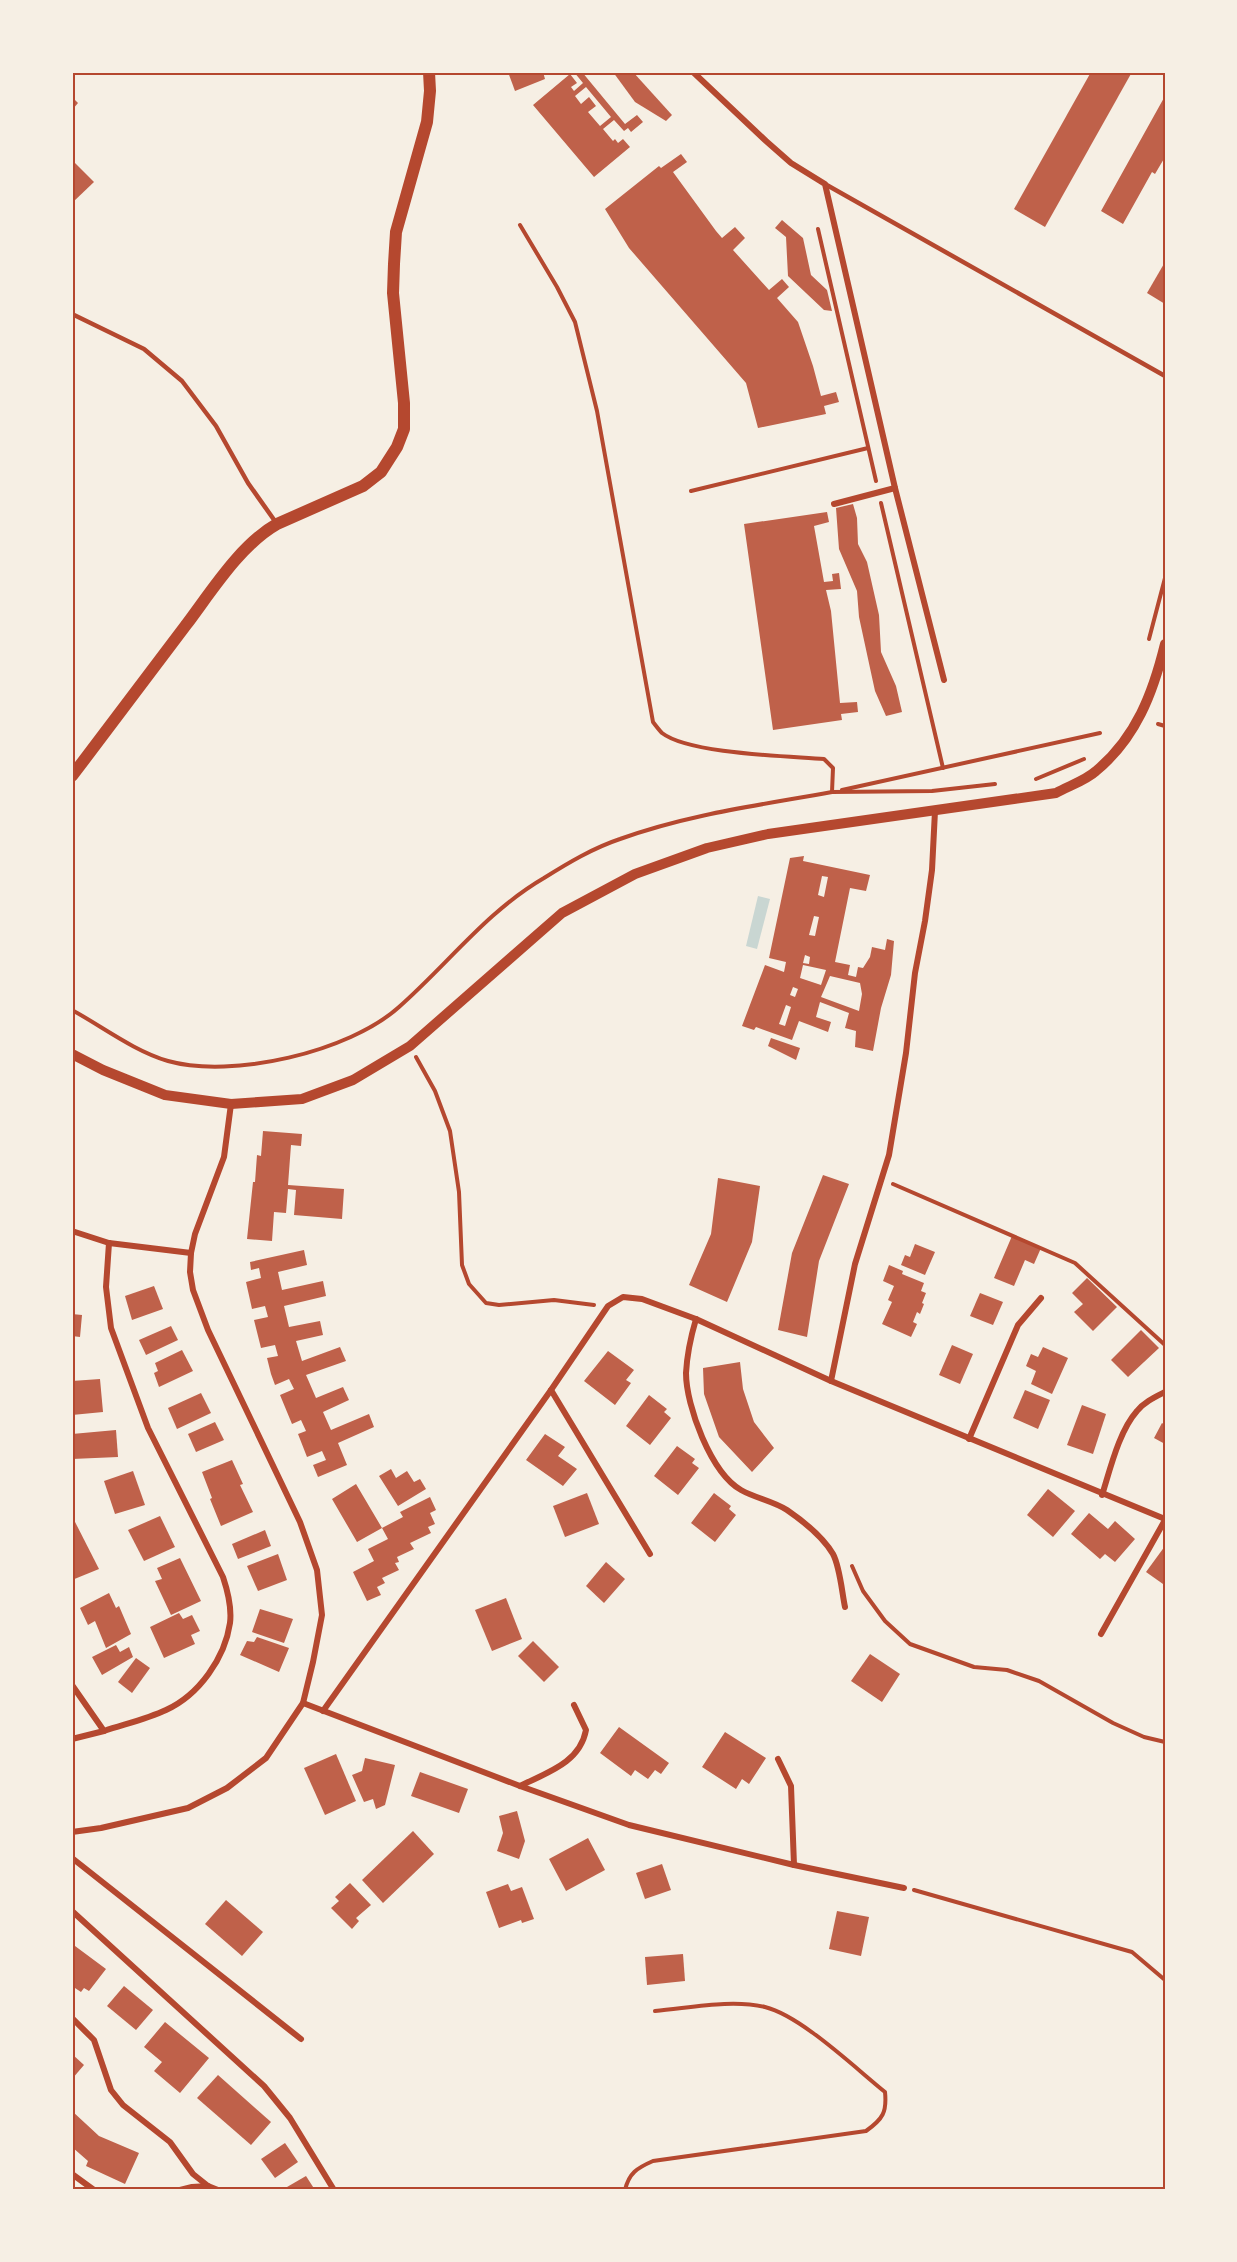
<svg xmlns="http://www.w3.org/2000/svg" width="1237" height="2262" font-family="'DejaVu Sans',sans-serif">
  <rect width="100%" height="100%" fill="#f6efe4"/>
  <path fill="#c9d6d2" d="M758 896 770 899 757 949 746 946Z"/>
  <g fill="#bf614a" fill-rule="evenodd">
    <path d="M508 72H543L545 79 515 91Z"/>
    <path d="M574 72H582L625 124 637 115 643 122 631 132 628 128 624 131 614 120 603 129 613 141 615 139 618 143 623 139 630 147 594 177 533 105 570 74 577 83 571 87 574 91 583 83ZM586 87 611 117 600 126 588 112 596 106 589 97 581 104 575 96Z"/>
    <path d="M613 72H633L672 115 666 121 635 102Z"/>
    <path d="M1091 72H1132L1045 227 1014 209Z"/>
    <path d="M1165 96V157L1155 174 1152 172 1123 224 1101 211Z"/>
    <path d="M72 97 78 103 72 110Z"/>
    <path d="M681 154 687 162 673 172 716 231 722 238 735 227 745 238 733 250 769 290 782 279 789 287 777 298 798 322 813 366 821 396 836 392 839 402 824 406 826 414 758 428 746 383 629 248 605 209 659 166 661 168Z"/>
    <path d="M72 160 94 182 72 203Z"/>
    <path d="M782 220 803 238 811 275 827 290 832 311 824 310 788 276 786 237 775 228Z"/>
    <path d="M1165 262V304L1147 293Z"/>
    <path d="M853 504 857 518 858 544 867 562 879 615 881 652 896 686 902 712 886 716 875 691 870 668 859 617 857 591 839 549 836 508Z"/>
    <path d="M827 512 829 522 814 526 824 582 833 581 832 574 839 573 841 589 826 590 831 611 840 703 857 702 858 712 841 714 842 720 773 730 744 524Z"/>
    <path d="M804 856 803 861 870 875 866 891 850 888 835 962 850 965 848 975 856 977 858 967 863 968 870 957 872 947 885 950 887 939 894 941 891 975 881 1008 873 1051 855 1047 856 1031 845 1028 849 1013 820 1002 816 1017 831 1022 828 1032 799 1021 792 1040 756 1027 754 1030 742 1026 765 965 784 972 786 962 769 958 790 858ZM822 876 828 877 824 897 818 895ZM814 916 819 917 815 936 809 935ZM805 955 810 957 809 964 803 963ZM803 965 826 970 821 985 800 978ZM830 976 860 983 862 994 859 1011 821 997ZM793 987 798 989 795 997 790 995ZM786 1005 791 1007 785 1026 779 1024Z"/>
    <path d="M771 1038 800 1048 796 1060 768 1046Z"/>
    <path d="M263 1131 302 1134 301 1146 291 1145 288 1185 344 1189 342 1219 294 1215 296 1190 288 1189 286 1213 274 1212 272 1241 247 1239 253 1182H255L257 1155 261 1156Z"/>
    <path d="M823 1175 849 1184 819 1261 807 1337 778 1330 792 1253Z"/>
    <path d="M718 1178 760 1186 752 1242 727 1302 689 1285 711 1234Z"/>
    <path d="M1012 1236 1041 1248 1034 1264 1025 1260 1014 1286 994 1278Z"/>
    <path d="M915 1244 935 1252 925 1275 901 1265 905 1255 910 1257Z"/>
    <path d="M304 1250 307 1265 278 1272 282 1290 323 1281 326 1296 284 1306 289 1327 320 1321 323 1335 296 1341 302 1361 340 1347 346 1361 306 1375 316 1398 343 1387 349 1400 323 1412 331 1430 369 1414 374 1427 338 1443 347 1465 318 1477 313 1465 326 1460 322 1451 307 1457 298 1434 306 1431 301 1420 292 1424 280 1395 294 1389 289 1379 275 1385 271 1374 267 1358 278 1356 275 1345 261 1348 254 1320 268 1317 265 1306 252 1309 246 1282 261 1278 259 1268 251 1270 250 1262Z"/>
    <path d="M889 1265 903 1271 902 1274 924 1283 921 1291 926 1293 922 1303 924 1304 920 1314 917 1312 913 1322 917 1324 911 1337 882 1324 892 1302 888 1300 894 1286 883 1281Z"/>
    <path d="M1087 1278 1117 1307 1093 1331 1074 1312 1083 1304 1072 1293Z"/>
    <path d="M154 1286 163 1309 132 1320 125 1296Z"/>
    <path d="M980 1293 1003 1302 993 1325 970 1316Z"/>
    <path d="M72 1314 82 1315 80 1337 72 1336Z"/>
    <path d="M171 1326 178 1340 146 1355 139 1340Z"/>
    <path d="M1141 1330 1159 1348 1128 1377 1111 1360Z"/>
    <path d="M952 1345 973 1354 960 1384 939 1375Z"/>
    <path d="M1043 1347 1068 1358 1052 1394 1031 1384 1036 1371 1026 1366 1031 1354 1038 1357Z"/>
    <path d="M182 1350 193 1371 159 1387 154 1373 158 1371 155 1363Z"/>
    <path d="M608 1351 634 1370 626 1380 631 1383 615 1405 584 1381Z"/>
    <path d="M740 1362 743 1389 754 1422 774 1448 752 1472 719 1437 704 1394 703 1368Z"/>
    <path d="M100 1379 103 1412 72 1415V1381Z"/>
    <path d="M1025 1390 1050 1400 1038 1429 1013 1418Z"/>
    <path d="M201 1393 211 1413 177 1429 168 1408Z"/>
    <path d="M649 1395 667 1409 664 1412 671 1418 650 1445 626 1426Z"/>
    <path d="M1082 1405 1106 1414 1093 1454 1067 1445Z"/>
    <path d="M215 1422 224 1440 196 1452 188 1434Z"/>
    <path d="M1162 1423 1165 1425V1444L1154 1438Z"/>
    <path d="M116 1430 118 1457 72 1459V1434Z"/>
    <path d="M545 1434 565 1447 558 1456 577 1469 563 1486 526 1460Z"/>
    <path d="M677 1446 695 1459 692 1463 699 1468 678 1495 654 1476Z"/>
    <path d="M232 1460 243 1484 240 1485 253 1512 221 1526 210 1499 212 1498 202 1472Z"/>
    <path d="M391 1469 396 1478 407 1471 414 1482 420 1479 426 1489 398 1506 379 1476Z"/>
    <path d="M133 1471 145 1505 115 1514 104 1481Z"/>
    <path d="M356 1484 382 1528 403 1517 400 1512 430 1497 436 1510 430 1513 435 1524 428 1527 431 1533 410 1543 414 1549 397 1557 399 1562 395 1563 399 1570 382 1578 385 1583 377 1587 381 1595 367 1601 353 1572 374 1561 368 1549 388 1539 382 1528 357 1542 332 1499Z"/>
    <path d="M1048 1489 1075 1511 1053 1537 1027 1515Z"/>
    <path d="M587 1493 599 1524 565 1537 553 1506Z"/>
    <path d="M714 1493 731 1506 729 1509 736 1515 715 1542 691 1523Z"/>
    <path d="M1089 1513 1108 1529 1115 1521 1135 1539 1115 1562 1105 1554 1100 1559 1071 1534Z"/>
    <path d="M72 1516 99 1569 72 1580Z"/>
    <path d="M160 1516 175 1547 144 1561 128 1530Z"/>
    <path d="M265 1530 271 1546 238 1559 232 1544Z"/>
    <path d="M1165 1546V1580L1163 1584 1146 1572Z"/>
    <path d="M278 1554 287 1580 258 1591 247 1566Z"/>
    <path d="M180 1558 201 1601 171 1615 155 1581 162 1579 157 1568Z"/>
    <path d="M606 1562 625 1579 604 1603 586 1586Z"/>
    <path d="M109 1593 116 1608 119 1606 131 1634 106 1648 95 1621 88 1625 80 1608Z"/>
    <path d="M506 1598 522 1639 492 1651 475 1610Z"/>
    <path d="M260 1609 293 1619 284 1643 252 1632Z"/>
    <path d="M179 1613 183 1619 192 1615 200 1631 191 1635 195 1644 164 1658 150 1627Z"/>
    <path d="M257 1637 289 1648 279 1672 240 1655 247 1641 254 1642Z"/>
    <path d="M533 1641 559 1667 544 1682 518 1656Z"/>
    <path d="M116 1645 120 1652 129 1647 133 1657 102 1675 92 1657Z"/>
    <path d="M870 1654 900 1674 882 1702 851 1681Z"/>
    <path d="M136 1658 150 1668 132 1693 118 1682Z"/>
    <path d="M619 1727 669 1763 661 1774 655 1770 648 1779 635 1770 631 1776 600 1753Z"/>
    <path d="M725 1732 766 1758 749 1784 742 1779 736 1789 702 1767Z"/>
    <path d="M336 1754 356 1801 325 1815 304 1768Z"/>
    <path d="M365 1758 395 1765 385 1805 376 1809 373 1799 364 1802 352 1775 362 1771Z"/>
    <path d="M420 1772 468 1789 459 1813 411 1796Z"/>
    <path d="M517 1811 525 1841 519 1859 497 1851 503 1833 499 1816Z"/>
    <path d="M413 1831 434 1854 383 1903 362 1880Z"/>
    <path d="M588 1838 605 1870 566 1891 549 1859Z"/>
    <path d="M662 1864 671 1890 645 1899 636 1873Z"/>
    <path d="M350 1883 371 1905 356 1918 359 1921 352 1929 331 1908 339 1901 335 1897Z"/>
    <path d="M508 1884 511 1891 522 1887 534 1919 522 1923 521 1920 499 1928 486 1892Z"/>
    <path d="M226 1900 263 1932 242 1956 205 1924Z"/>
    <path d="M837 1911 869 1917 861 1956 829 1949Z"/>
    <path d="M75 1946 106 1969 89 1991 84 1988 81 1992 72 1986V1950Z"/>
    <path d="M683 1954 685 1981 647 1985 645 1957Z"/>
    <path d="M124 1986 153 2010 136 2030 107 2006Z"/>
    <path d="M165 2022 209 2058 180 2093 154 2071 162 2062 144 2047Z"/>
    <path d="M72 2054 84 2065 72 2079Z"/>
    <path d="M218 2075 271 2122 251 2145 197 2098Z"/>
    <path d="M72 2111 99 2136 139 2153 125 2184 86 2166 88 2161 72 2147Z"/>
    <path d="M285 2143 298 2162 275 2178 261 2159Z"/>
    <path d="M306 2176 315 2190H288L287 2187Z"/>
  </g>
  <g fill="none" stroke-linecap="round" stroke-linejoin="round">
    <g stroke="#b5482f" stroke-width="4">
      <path d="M520 225 557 287 575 322 597 411 653 722C656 726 659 730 662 733 689 754 788 756 824 759L833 768 832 792 932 791 995 784"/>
      <path d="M818 229 876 481"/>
      <path d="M691 491 868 448"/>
      <path d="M881 503 943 768"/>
      <path d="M1149 639 1165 578"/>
      <path d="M1158 724 1165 726"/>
      <path d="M1036 779 1084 759"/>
      <path d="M842 790 1100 733"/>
      <path d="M72 1010C103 1027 134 1051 168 1061 232 1079 349 1052 399 1007 448 964 487 911 544 878 568 863 593 848 620 839 689 814 761 805 832 792"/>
      <path d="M416 1057 435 1091 450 1131 459 1192 462 1265 469 1284 486 1303 499 1305 554 1300 594 1305"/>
      <path d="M893 1184 1075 1263 1165 1345"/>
      <path d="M852 1566 863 1591 885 1621 910 1644 974 1667 1007 1670 1039 1681 1113 1723 1144 1737 1165 1742"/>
      <path d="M914 1890 1132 1952 1165 1980"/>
      <path d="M625 2190C629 2173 637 2168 653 2161L866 2131C883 2119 887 2112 885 2092 854 2067 801 2016 765 2007 731 1999 690 2008 655 2011"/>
    </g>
    <g stroke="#b5482f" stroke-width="4.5">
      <path d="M825 184 1165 376"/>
      <path d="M72 314 144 349 182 381 216 426 248 483 277 524"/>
    </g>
    <g stroke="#b5482f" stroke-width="6">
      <path d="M693 72 766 141 791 163 825 184 895 488 944 680"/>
      <path d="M834 504 895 488"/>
      <path d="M72 1231 109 1243 191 1253"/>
      <path d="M696 1319C691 1336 687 1355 686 1373 686 1406 711 1473 741 1490 755 1498 773 1501 787 1510 803 1521 823 1537 833 1554 840 1567 842 1593 845 1607"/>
      <path d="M831 1381 855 1264 889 1155 906 1053 915 973 925 921 932 870 935 811"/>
      <path d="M551 1390 650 1554"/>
      <path d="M969 1439 1018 1325 1041 1298"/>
      <path d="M1102 1495C1110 1470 1119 1431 1137 1411 1144 1402 1155 1397 1165 1392"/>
      <path d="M1101 1634 1165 1520"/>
      <path d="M72 1685 104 1731C125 1724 147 1719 166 1710 199 1695 225 1658 230 1623 232 1607 228 1592 223 1577L148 1428 111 1328 106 1287 109 1243"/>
      <path d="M303 1703 520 1786 629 1825 794 1865 904 1888"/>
      <path d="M323 1711 551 1390 608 1306 623 1297 642 1299 696 1319 831 1381 1165 1519"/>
      <path d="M72 1739 104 1731"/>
      <path d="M778 1759 791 1786 794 1865"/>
      <path d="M520 1786C546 1773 580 1763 586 1730L574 1705"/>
      <path d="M72 1832 101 1828 188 1808 227 1788 266 1758 303 1703 313 1662 322 1615 317 1570 300 1522 208 1330 193 1290 190 1272 191 1253 195 1234 224 1157 231 1104"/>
      <path d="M72 1858 301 2039"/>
      <path d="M72 1911 264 2086 290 2118 334 2190"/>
      <path d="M72 2018 94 2040 111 2090 123 2105 170 2142 193 2174 208 2186 218 2190"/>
      <path d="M72 2174 94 2190"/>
      <path d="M180 2190 192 2187 208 2186"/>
    </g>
    <path stroke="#b5482f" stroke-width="10" d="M72 1054 103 1070 165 1095 231 1104 302 1099 353 1080 410 1046 562 913 635 874 707 848 768 834 1056 793C1068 786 1085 781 1096 771 1136 738 1153 693 1165 644"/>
    <path stroke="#b5482f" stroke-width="12" d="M72 776C110 725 148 675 186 625 211 592 240 545 277 524L363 486 381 472 397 447 404 429V403L393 293 394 264 396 232 427 122 430 91 429 72"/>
  </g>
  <rect width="1237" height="2262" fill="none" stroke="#f6efe4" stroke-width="147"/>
  <rect x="74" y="74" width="1090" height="2114" fill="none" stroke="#b5482f" stroke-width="2"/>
</svg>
